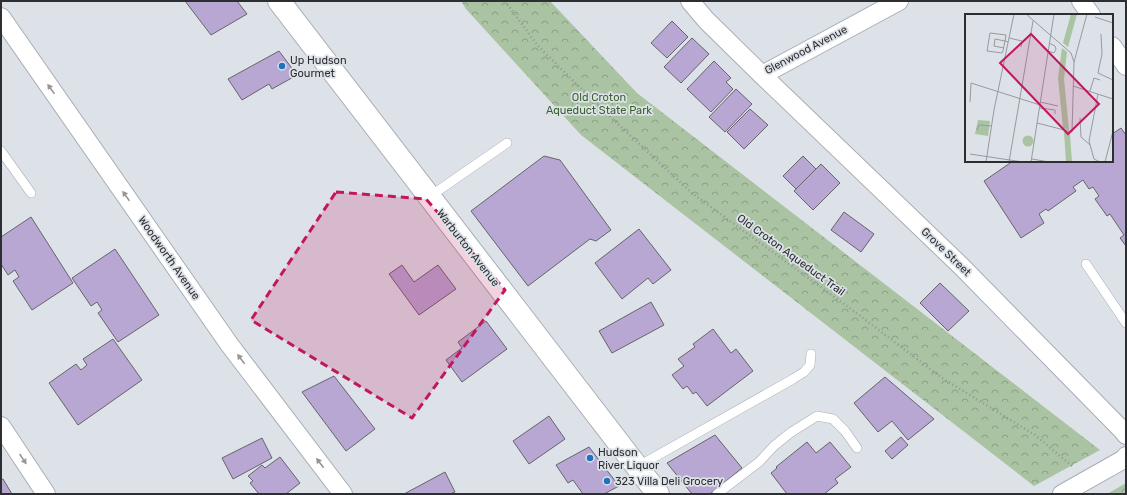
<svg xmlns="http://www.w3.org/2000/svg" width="1127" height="495" font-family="Rubik,sans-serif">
  <defs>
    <pattern id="park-crowns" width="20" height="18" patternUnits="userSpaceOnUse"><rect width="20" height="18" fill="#aac3a2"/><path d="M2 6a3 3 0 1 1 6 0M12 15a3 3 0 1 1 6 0" fill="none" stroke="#8b9f85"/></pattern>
  </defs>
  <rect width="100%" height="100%" fill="#dde2e9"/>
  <g fill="url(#park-crowns)">
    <path d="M461 1H550L637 93 1100 450 1034 486 581 135 466 9Z"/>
    <path d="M1126 483V494H1107Z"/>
  </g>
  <g fill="#b7a7d2" stroke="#66646b">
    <path d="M185 1H237L247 14 211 35Z"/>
    <path d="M672 21 688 37 667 58 651 43Z"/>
    <path d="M692 38 709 54 681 83 664 67Z"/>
    <path d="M279 51 297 75 272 89 269 84 242 100 228 79Z"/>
    <path d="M714 61 731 78 726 82 733 89 711 112 687 89Z"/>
    <path d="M736 89 752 104 725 132 709 117Z"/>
    <path d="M750 109 768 125 744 149 727 132Z"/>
    <path d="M1121 128 1126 135V246L1120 238 1124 235 1110 214 1107 216 1095 199 1099 196 1093 187 1089 189 1083 180 1073 187 1076 191 1048 211 1046 209 1039 214 1044 223 1021 238 984 181 1013 161H1112V134Z"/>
    <path d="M544 156 560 160 611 230 596 241 590 239 528 286 471 211Z"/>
    <path d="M803 156 816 169 796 189 783 176Z"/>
    <path d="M821 164 840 183 813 210 794 191Z"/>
    <path d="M844 212 874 234 861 252 831 230Z"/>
    <path d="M31 217 73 283 32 310 13 281 19 277 15 270 8 275 1 264V237Z"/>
    <path d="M639 229 671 270 653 284 648 278 622 299 595 263Z"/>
    <path d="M115 249 159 315 118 342 98 313 102 310 97 302 91 306 72 278Z"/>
    <path d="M402 265 414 282 438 265 456 289 419 315 389 274Z"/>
    <path d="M940 283 969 311 948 331 920 303Z"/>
    <path d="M651 302 664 325 612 353 599 331Z"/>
    <path d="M486 321 507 349 462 382 446 360 462 348 458 342Z"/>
    <path d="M713 329 731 353 736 349 753 371 707 406 696 392 693 394 687 386 683 389 672 375 684 366 678 359 695 347 693 344Z"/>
    <path d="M113 339 142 380 78 425 49 383 76 364 81 370 87 365 83 359Z"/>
    <path d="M334 376 375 429 346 451 302 392Z"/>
    <path d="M885 377 934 419 908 440 892 421 878 432 854 403Z"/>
    <path d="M549 416 565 439 529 464 513 441Z"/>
    <path d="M715 435 742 468 710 494H692L667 463Z"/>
    <path d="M901 437 908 445 892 459 885 451Z"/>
    <path d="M262 438 272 458 233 479 222 458Z"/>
    <path d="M807 442 816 453 830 442 851 467 835 479 838 483 824 494H787L771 473 777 468 776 467Z"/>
    <path d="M589 447 619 486 604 494H583L573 480 568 483 556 465Z"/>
    <path d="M280 457 300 483 286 494H259L250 483 253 481 248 476 262 465 265 468Z"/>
    <path d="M445 472 455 492 450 494H404Z"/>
    <path d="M3 479 12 494H1V480Z"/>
  </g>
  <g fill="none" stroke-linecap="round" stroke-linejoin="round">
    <defs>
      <g id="lane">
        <path d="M1 151 31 193"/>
        <path d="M429 197 507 143"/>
        <path d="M1086 264 1126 323"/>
        <path d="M637 467 793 379 804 372 810 365 811 354"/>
        <path d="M717 494 759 462 774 446 790 433 817 416 833 419 845 431 857 448"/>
      </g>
      <g id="street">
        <path d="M690 1 706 20 762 75 961 266 1122 430 1126 435"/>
        <path d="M1081 1 1091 15"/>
        <path d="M1 17 229 344 343 494"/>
        <path d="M1112 46 1126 66"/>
        <path d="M762 75 899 1"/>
        <path d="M1 426 46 494"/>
        <path d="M1062 494 1124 459 1126 456"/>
      </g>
      <path id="secondary" d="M279 1 658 494"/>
    </defs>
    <use href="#lane" stroke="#a9adb4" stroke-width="10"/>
    <use href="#street" stroke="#a9adb4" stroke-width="20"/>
    <use href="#secondary" stroke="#a9adb4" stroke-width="24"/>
    <path stroke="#919499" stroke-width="2.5" stroke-dasharray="1 3" stroke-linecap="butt" d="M505 1 538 46 606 113 693 194 859 315 942 378 1035 435 1072 466"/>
    <use href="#lane" stroke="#fff" stroke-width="9"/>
    <use href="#street" stroke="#fff" stroke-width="18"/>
    <use href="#secondary" stroke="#fff" stroke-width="22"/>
  </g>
  <defs><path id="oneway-solid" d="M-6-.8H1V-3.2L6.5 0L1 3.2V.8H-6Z"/></defs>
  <g fill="#969698">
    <use href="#oneway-solid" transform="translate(51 89) rotate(-125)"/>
    <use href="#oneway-solid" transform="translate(126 196) rotate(-125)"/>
    <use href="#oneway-solid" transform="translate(241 359) rotate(-127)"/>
    <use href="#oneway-solid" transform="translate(23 459) rotate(56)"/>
    <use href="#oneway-solid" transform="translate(320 463) rotate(-127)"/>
  </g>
  <path fill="#c2185b" fill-opacity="0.2" stroke="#c2185b" stroke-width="3" stroke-dasharray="8 5" stroke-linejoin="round" d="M336 192 426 199 505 290 412 418 251 320Z"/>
  <g fill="#1d73c1" stroke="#dde2e9" stroke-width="1.5">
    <circle cx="282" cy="66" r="4"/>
    <circle cx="590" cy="458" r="4"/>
    <circle cx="607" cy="481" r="4"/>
  </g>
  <g text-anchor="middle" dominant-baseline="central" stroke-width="3.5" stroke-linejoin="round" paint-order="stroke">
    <g font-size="11" fill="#2d2e31" stroke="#dde2e9">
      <text transform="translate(806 50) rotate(-28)">Glenwood Avenue</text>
      <text transform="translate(468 248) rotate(52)">Warburton Avenue</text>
      <text transform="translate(946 252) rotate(44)">Grove Street</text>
      <text transform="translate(791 255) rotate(36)">Old Croton Aqueduct Trail</text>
      <text transform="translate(169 258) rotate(55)">Woodworth Avenue</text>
    </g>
    <g font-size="11" fill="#2d2e31" stroke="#dde2e9" text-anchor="start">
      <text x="290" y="60">Up Hudson<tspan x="290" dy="13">Gourmet</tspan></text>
      <text x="598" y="452">Hudson<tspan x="598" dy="13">River Liquor</tspan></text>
      <text x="615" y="481">323 Villa Deli Grocery</text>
    </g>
    <g font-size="11" fill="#3b622d" stroke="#dde2e9">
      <text x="599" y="97">Old Croton<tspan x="599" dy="13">Aqueduct State Park</tspan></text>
    </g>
  </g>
  <g transform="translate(965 14)">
    <rect width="148" height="148" fill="#dde2e9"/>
    <path d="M13 106 25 107 23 122 10 120ZM57.5 127a5.5 5.5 0 1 1 11 0a5.5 5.5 0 1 1-11 0Z" fill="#aac3a2"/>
    <path d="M106 0H112L103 33 98 29ZM97 34 102 38 99 65 104 116 98 114 93 64ZM99 118 105 120 107 148H101Z" fill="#aac3a2"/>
    <path fill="none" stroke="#979a9f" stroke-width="1" d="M61 0 106 39 109 48 107 118 72 109M130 3 148 9M136 20 137 40 133 59 148 66M44 24 57 27 56 33M39 34 29 32 30 25 40 27 38 37 37 39 22 37 25 19 41 21 40 27 43 28M83 37 89 39 91 35 90 32 84 29M109 48 122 0M108 72 148 85M125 77 129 64 135 66M133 80 124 127 129 145 135 148M5 88 6 69 75 91M75 88 93 92M75 94 90 96V100M115 104 116 123 125 131M12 116 14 111 27 112M5 140 58 148M67 145 84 148M21 148 29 96 49 0M44 148 68 7M66 148 89 0M140 148 148 117"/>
    <path fill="#c2185b" fill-opacity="0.15" stroke="#c2185b" stroke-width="2" d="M66 20 134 90 103 120 35 49Z"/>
    <rect width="148" height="148" fill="none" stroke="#2d2e31" stroke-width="2"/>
  </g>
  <rect width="1127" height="495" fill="none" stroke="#2d2e31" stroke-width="4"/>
</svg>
